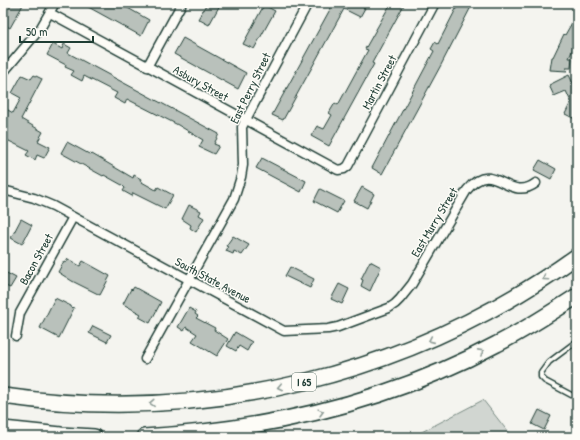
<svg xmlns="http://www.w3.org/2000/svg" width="580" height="440" font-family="'Patrick Hand',sans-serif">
  <rect width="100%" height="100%" fill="#f4f4ef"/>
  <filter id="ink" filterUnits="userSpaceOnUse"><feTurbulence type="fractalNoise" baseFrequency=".025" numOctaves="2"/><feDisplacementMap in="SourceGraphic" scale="8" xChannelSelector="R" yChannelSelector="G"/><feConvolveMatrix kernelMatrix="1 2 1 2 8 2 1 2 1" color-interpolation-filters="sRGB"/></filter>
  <g filter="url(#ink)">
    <path fill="#d1d6d1" stroke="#788a82" d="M483 400 512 437H409L416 435Z"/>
    <g fill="#b9c1bb" stroke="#1f3d34">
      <path d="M3 3H24L10 28 3 24Z"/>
      <path d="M81 3H119L149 20 141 36Z"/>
      <path d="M207 3H221L209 25 198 19Z"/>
      <path d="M332 3H356L365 8 360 17 344 9 283 120 272 115 333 4Z"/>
      <path d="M391 3H405L372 63 374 64 329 146 311 136 317 126 324 129 332 115 329 113 335 103 338 105 368 50 365 49Z"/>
      <path d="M459 3H473L441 65 382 174 372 168 434 51 431 49 435 42 438 44Z"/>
      <path d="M264 5 275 11 254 49 243 44Z"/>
      <path d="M577 14V40L569 58H572L571 68H566L567 71 550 70 552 57H553L564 34 565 35Z"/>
      <path d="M183 38 246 73 238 89 174 54Z"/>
      <path d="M53 44 62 49 64 44 71 48 68 53 219 134 214 144 219 146 214 154 199 147 203 140 178 125 127 99 125 104 114 98 117 93 84 76 82 81 71 75 74 71 65 67 66 65 47 55Z"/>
      <path d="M22 75 31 79 34 75 42 79 21 119 43 132 38 141 50 147 44 158 37 155 35 160 26 155 29 151 3 138V107L13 113 21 98 12 93Z"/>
      <path d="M569 75 577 91V115L575 119 565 114 571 102 566 91 554 96 549 85Z"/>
      <path d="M67 142 91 155 92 154 133 178 134 175 141 179 140 181 156 190 158 187 173 195 165 209 133 193 132 196 123 191 125 188 122 185 104 175 103 176 61 153Z"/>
      <path d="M262 158 306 181 301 192 256 168Z"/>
      <path d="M540 160 556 169 551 179 534 170Z"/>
      <path d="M362 187 374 194 367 208 354 201Z"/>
      <path d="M320 189 344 201 337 213 314 201Z"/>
      <path d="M189 205 201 211 199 215 204 218 196 232 190 228 191 225 182 219Z"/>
      <path d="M21 219 32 225 22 244 11 238Z"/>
      <path d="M233 236 249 245 242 255 234 251 233 254 226 251 228 247 226 246Z"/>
      <path d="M68 259 80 266 83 261 110 276 100 295 72 281 58 272 64 261 66 262Z"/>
      <path d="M370 261 381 267 370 291 361 286 363 280 361 279Z"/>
      <path d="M290 267 314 279 310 288 285 276Z"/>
      <path d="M3 271 16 278 10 288 3 285Z"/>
      <path d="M339 284 349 289 342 304 331 299Z"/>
      <path d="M134 287 161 302 150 323 139 317 141 314 123 304 131 289 132 290Z"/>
      <path d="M55 298 71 306V307L74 308 59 338 40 328Z"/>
      <path d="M189 308 196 312 195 314 198 316 196 318 215 328 214 330 228 339 217 356 192 341 197 334 186 327 184 331 178 327Z"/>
      <path d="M93 326 111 335 107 342 89 333Z"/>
      <path d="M235 332 252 342 247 351 239 346 236 351 227 346Z"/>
      <path d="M539 410 551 416 544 430 532 424Z"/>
    </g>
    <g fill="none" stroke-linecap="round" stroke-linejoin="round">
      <defs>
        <path id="service" d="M577 341 549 362 541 373V377L545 381 577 398"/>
        <g id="minor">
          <path d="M50 13 338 170 344 169 348 166 435 3"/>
          <path d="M147 67 182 3"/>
          <path d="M3 73 40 29 55 3"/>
          <path d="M3 190 34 198 53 206 284 331 328 329 338 327 389 308 395 304 400 299 412 284 467 190C494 157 508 204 536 183"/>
          <path d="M16 336 20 313 73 217"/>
          <path d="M145 359 234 199 241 177 243 165 242 127 308 3"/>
        </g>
        <g id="motorway">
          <path d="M3 396C207 425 410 376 577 256"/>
          <path d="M3 429 61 435 94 437"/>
          <path d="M144 437C268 430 387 403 497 344 525 330 551 313 577 296"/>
        </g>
      </defs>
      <use href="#service" stroke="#1f3d34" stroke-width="7"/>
      <use href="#minor" stroke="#1f3d34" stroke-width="11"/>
      <use href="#motorway" stroke="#1f3d34" stroke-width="18"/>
      <use href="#service" stroke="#fdfcf7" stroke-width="4"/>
      <use href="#minor" stroke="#fdfcf7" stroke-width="8"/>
      <use href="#motorway" stroke="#fdfcf7" stroke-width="15"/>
    </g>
    <defs><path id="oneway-chevron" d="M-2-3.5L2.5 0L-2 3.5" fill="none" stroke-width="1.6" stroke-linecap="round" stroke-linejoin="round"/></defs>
    <g stroke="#8e9c96">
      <use href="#oneway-chevron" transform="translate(545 278) rotate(146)"/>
      <use href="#oneway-chevron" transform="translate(431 340) rotate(156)"/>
      <use href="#oneway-chevron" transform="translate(481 352) rotate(-28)"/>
      <use href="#oneway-chevron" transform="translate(280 387) rotate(168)"/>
      <use href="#oneway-chevron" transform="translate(152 403) rotate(177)"/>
      <use href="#oneway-chevron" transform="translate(321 412) rotate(-15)"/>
    </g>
  </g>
  <g text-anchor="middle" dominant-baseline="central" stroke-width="3" stroke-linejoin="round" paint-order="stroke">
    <rect fill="#fdfcf7" stroke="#62766e" stroke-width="1" x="292" y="373" width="24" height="18" rx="3"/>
    <g font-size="11" font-weight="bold" fill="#1f3d34">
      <text x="304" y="382">I 65</text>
    </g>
    <g font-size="12" fill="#1f3d34" stroke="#fdfcf7">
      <text transform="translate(379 82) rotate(-62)">Martin Street</text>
      <text transform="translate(201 83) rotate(29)">Asbury Street</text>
      <text transform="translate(250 88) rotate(-64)">East Perry Street</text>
      <text transform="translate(434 222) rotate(-59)">East Murry Street</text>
      <text transform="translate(36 259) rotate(-61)">Bacon Street</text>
      <text transform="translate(213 280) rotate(28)">South State Avenue</text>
    </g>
  </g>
  <rect width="580" height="440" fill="none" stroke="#fdfcf7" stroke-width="16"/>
  <rect x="8" y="8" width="564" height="424" fill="none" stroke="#1f3d34" stroke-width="1.5" filter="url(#ink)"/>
  <path d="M20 36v6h73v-6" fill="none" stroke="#1f3d34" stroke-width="2"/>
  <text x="26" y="36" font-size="12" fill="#1f3d34" stroke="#fdfcf7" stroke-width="3" paint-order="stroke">50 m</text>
</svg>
